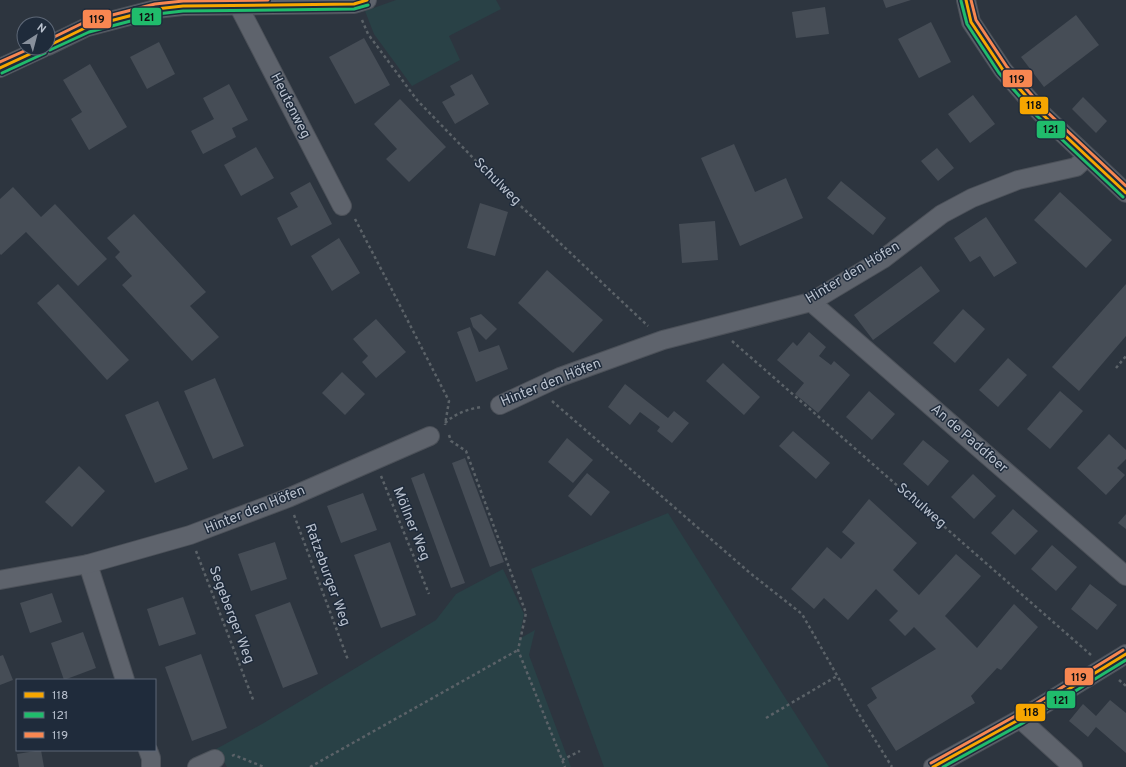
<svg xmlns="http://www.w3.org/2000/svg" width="1126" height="767" font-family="Overpass,sans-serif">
  <rect width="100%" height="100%" fill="#2d353f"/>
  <g fill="#294146">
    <path d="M396 0H496L501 9 449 36 460 60 412 86 374 34 365 11Z"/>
    <path d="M668 513 829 767H604L531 569Z"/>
    <path d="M503 569 524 614 519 639 535 630 529 655 571 767H227L216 749 262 724 436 620 456 594Z"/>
  </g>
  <g fill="#464d56">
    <path d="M883 0H911L886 8Z"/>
    <path d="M825 7 829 34 796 38 792 12Z"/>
    <path d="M1076 15 1099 45 1044 87 1021 57Z"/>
    <path d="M931 22 951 62 919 78 898 39Z"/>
    <path d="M364 38 390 85 355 104 329 57Z"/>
    <path d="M159 42 175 74 147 89 130 57Z"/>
    <path d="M90 64 127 127 89 150 71 119 82 112 63 80Z"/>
    <path d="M472 74 489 104 455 124 442 102 455 95 450 86Z"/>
    <path d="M229 84 248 120 232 128 236 137 203 154 191 131 214 119 203 98Z"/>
    <path d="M973 95 995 124 970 143 948 114Z"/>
    <path d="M1083 97 1107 121 1096 133 1072 109Z"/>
    <path d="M400 99 446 147 409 182 386 159 397 149 374 124Z"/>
    <path d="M734 144 755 192 786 178 803 218 740 246 701 158Z"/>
    <path d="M256 147 274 178 241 196 224 165Z"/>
    <path d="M937 148 954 168 938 181 921 161Z"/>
    <path d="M841 181 886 218 873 235 827 198Z"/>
    <path d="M310 182 332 224 291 246 277 218 298 207 290 193Z"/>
    <path d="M13 187 41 217 55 204 107 259 78 286 26 232 1 255 0 254V199Z"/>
    <path d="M1060 192 1112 240 1086 268 1034 220Z"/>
    <path d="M480 203 508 212 495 256 467 248Z"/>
    <path d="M134 214 206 292 190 306 219 337 192 361 122 285 132 276 115 257 120 252 107 238Z"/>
    <path d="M986 217 1017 263 994 277 980 256 970 262 954 238Z"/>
    <path d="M715 221 718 260 682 263 679 224Z"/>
    <path d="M339 238 360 273 332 291 311 256Z"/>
    <path d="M921 266 940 291 873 340 854 315Z"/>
    <path d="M547 270 603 320 573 353 518 303Z"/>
    <path d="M58 284 129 360 107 380 37 303Z"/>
    <path d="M1126 284V336L1079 391 1052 367Z"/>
    <path d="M963 309 985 329 955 363 933 343Z"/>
    <path d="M481 314 497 329 486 340 473 327 470 318Z"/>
    <path d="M376 319 406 352 376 378 362 362 368 356 353 339Z"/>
    <path d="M470 327 479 352 499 345 508 369 476 382 457 332Z"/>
    <path d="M809 332 826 347 819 356 831 365 834 361 850 375 818 413 795 394 804 383 777 360 793 342 797 346Z"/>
    <path d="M1008 358 1027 375 998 407 979 390Z"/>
    <path d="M723 363 760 397 744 415 706 381Z"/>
    <path d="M342 372 365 394 345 415 322 393Z"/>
    <path d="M215 378 244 446 213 459 184 391Z"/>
    <path d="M625 384 668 418 674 411 689 423 672 443 657 431 660 427 640 412 630 425 608 407Z"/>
    <path d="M869 391 895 414 872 440 846 417Z"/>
    <path d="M1060 391 1083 411 1050 449 1027 429Z"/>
    <path d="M158 401 188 469 155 483 125 415Z"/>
    <path d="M793 431 830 463 816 479 779 446Z"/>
    <path d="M1109 434 1126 450V459L1117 468 1125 475 1106 495 1077 468Z"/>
    <path d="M567 438 593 460 573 483 548 462Z"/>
    <path d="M923 440 949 461 928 486 903 464Z"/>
    <path d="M465 458 504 562 490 567 452 463Z"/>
    <path d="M79 466 105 491 72 527 45 502Z"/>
    <path d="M424 473 465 583 451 588 411 478Z"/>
    <path d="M587 473 610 492 591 516 568 496Z"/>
    <path d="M973 474 996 496 974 519 951 497Z"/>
    <path d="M363 493 377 530 341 543 327 506Z"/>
    <path d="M869 499 917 543 893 570 919 595 956 554 981 576 945 616 977 648 1014 604 1038 627 1001 670 997 668 971 696 975 703 896 751 867 705 877 698 871 688 936 649 914 627 905 636 889 620 898 611 876 589 848 620 824 598 814 609 791 589 827 547 841 559 855 543 842 532Z"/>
    <path d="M1013 509 1038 531 1015 555 991 533Z"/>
    <path d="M1126 514V529L1118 523Z"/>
    <path d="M275 542 287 579 251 591 238 554Z"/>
    <path d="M390 542 416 615 381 628 354 555Z"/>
    <path d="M1052 545 1077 567 1056 591 1031 569Z"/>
    <path d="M1090 584 1117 605 1097 630 1071 609Z"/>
    <path d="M52 593 62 622 30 633 20 603Z"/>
    <path d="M183 597 196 634 159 646 147 609Z"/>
    <path d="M290 602 318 674 283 688 255 615Z"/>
    <path d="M83 632 96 668 64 680 51 643Z"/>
    <path d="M201 654 227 728 192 741 165 667Z"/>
    <path d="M3 655 13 680 0 685V656Z"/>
    <path d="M1110 700 1126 713V753L1096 727 1088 737 1069 721 1083 704 1096 716Z"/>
    <path d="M41 750 44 767H19L17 754Z"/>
  </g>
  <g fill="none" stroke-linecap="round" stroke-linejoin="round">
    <defs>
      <g id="minor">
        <path d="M966 0 971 22 1003 70 1040 112 1126 193"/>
        <path d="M238 5 342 206"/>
        <path d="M48 46 87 27 156 9 183 6 354 4 367 0"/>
        <path d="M0 68 43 48"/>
        <path d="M811 302 1126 576"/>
        <path d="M500 405 560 377 663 340 811 302 883 259 942 214 972 198 1018 180 1076 167 1087 157"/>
        <path d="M88 564 125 680"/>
        <path d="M0 580 88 564 190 535 288 498 430 436"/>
        <path d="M1020 719 1073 767"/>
        <path d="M148 750 151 758V767"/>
        <path d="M197 767 215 759"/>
        <path d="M933 767 1020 719 1126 654"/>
      </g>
    </defs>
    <use href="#minor" stroke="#4c5159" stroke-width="20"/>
    <g stroke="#5b6268" stroke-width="2.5" stroke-dasharray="3 3" stroke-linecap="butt">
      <path d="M362 20 368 34 417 100 508 194 648 326"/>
      <path d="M355 219 392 290 449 401 445 425"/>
      <path d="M732 341 1091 655"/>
      <path d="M1116 368 1126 356"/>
      <path d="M552 401 750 573 802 614 859 714 892 767"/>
      <path d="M445 423C456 413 468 409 482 407"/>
      <path d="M449 435 451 441 466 451 526 613 518 650 565 767"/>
      <path d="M381 476 429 594"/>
      <path d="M294 515 348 660"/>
      <path d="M196 551 254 702"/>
      <path d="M1119 680 1126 686"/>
      <path d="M766 718 837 676"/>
      <path d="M232 756 234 755 264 767"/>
      <path d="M562 760 580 751"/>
      <path d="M310 767 518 650"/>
    </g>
    <use href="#minor" stroke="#5e636c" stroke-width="18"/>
    <defs>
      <g id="bus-1">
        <path d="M966 0 971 22 1003 70 1040 112 1126 193"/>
        <path d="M48 46 87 27 156 9 183 6 354 4 367 0"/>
        <path d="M0 68 43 48"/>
        <path d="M933 767 1020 719 1126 654"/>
      </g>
      <g id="bus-2">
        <path d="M961 1 967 24 999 73 1037 116 1123 197"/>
        <path d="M50 50 89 32 157 14 183 11 354 9 368 5"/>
        <path d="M2 73 45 53"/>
        <path d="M943 767 1023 723 1126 660"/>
      </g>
      <g id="bus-3">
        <path d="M971 0 976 20 1007 67 1044 109 1126 186"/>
        <path d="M48 40 85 22 155 4 183 1 268 0"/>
        <path d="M0 62 31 48"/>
        <path d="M931 763 1017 715 1123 650"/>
      </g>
    </defs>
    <use href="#bus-1" stroke="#1f2b3b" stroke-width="6"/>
    <use href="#bus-2" stroke="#1f2b3b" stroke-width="6"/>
    <use href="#bus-3" stroke="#1f2b3b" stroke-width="6"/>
    <use href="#bus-1" stroke="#f7a600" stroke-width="3"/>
    <use href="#bus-2" stroke="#20bc6c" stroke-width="3"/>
    <use href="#bus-3" stroke="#f88751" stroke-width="3"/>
  </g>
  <g text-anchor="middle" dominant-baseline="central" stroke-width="3" stroke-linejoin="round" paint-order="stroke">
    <g font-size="14" fill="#b9c1ce" stroke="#1f2b3b">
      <text transform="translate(290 106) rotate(63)">Heutenweg</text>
      <text transform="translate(497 182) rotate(45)">Schulweg</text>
      <text transform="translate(853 273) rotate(-31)">Hinter den Höfen</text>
      <text transform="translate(551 383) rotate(-22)">Hinter den Höfen</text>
      <text transform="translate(969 439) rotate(41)">An de Paddfoer</text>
      <text transform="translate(921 506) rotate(41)">Schulweg</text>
      <text transform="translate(255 510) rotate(-22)">Hinter den Höfen</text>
      <text transform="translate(411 524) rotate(68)">Möllner Weg</text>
      <text transform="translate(327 575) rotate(70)">Ratzeburger Weg</text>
      <text transform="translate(231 615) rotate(69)">Segeberger Weg</text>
    </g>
  </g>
  <g stroke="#1f2b3b" stroke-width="1.5">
    <rect x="131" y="7" width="31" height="19" rx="4" fill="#20bc6c"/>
    <rect x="82" y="9" width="30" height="20" rx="4" fill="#f88751"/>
    <rect x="1002" y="69" width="31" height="19" rx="4" fill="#f88751"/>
    <rect x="1019" y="96" width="30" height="19" rx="4" fill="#f7a600"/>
    <rect x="1036" y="120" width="30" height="19" rx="4" fill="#20bc6c"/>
    <rect x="1064" y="667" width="30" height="19" rx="4" fill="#f88751"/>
    <rect x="1046" y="690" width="30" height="19" rx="4" fill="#20bc6c"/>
    <rect x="1015" y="703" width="31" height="19" rx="4" fill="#f7a600"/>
  </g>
  <g font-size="11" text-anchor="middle" font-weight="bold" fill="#111">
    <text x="147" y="21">121</text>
    <text x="97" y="23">119</text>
    <text x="1017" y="83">119</text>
    <text x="1034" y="109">118</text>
    <text x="1051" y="133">121</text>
    <text x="1079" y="681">119</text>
    <text x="1061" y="704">121</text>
    <text x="1031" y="716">118</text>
  </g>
  <rect x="16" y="679" width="140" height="72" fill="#1f2b3b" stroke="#5d6776"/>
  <rect x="24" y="692" width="20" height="6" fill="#f7a600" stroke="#5d6776"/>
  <text x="52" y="699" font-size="12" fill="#b9c1ce">118</text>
  <rect x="24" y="712" width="20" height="6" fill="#20bc6c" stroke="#5d6776"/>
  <text x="52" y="719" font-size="12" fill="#b9c1ce">121</text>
  <rect x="24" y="732" width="20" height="6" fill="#f88751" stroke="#5d6776"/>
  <text x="52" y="739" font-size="12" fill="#b9c1ce">119</text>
  <g transform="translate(36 36) rotate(36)"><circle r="19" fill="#1f2b3b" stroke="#5d6776"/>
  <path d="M0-3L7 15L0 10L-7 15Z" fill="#88909c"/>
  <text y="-6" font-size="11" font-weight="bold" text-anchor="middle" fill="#b9c1ce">N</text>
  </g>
</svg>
